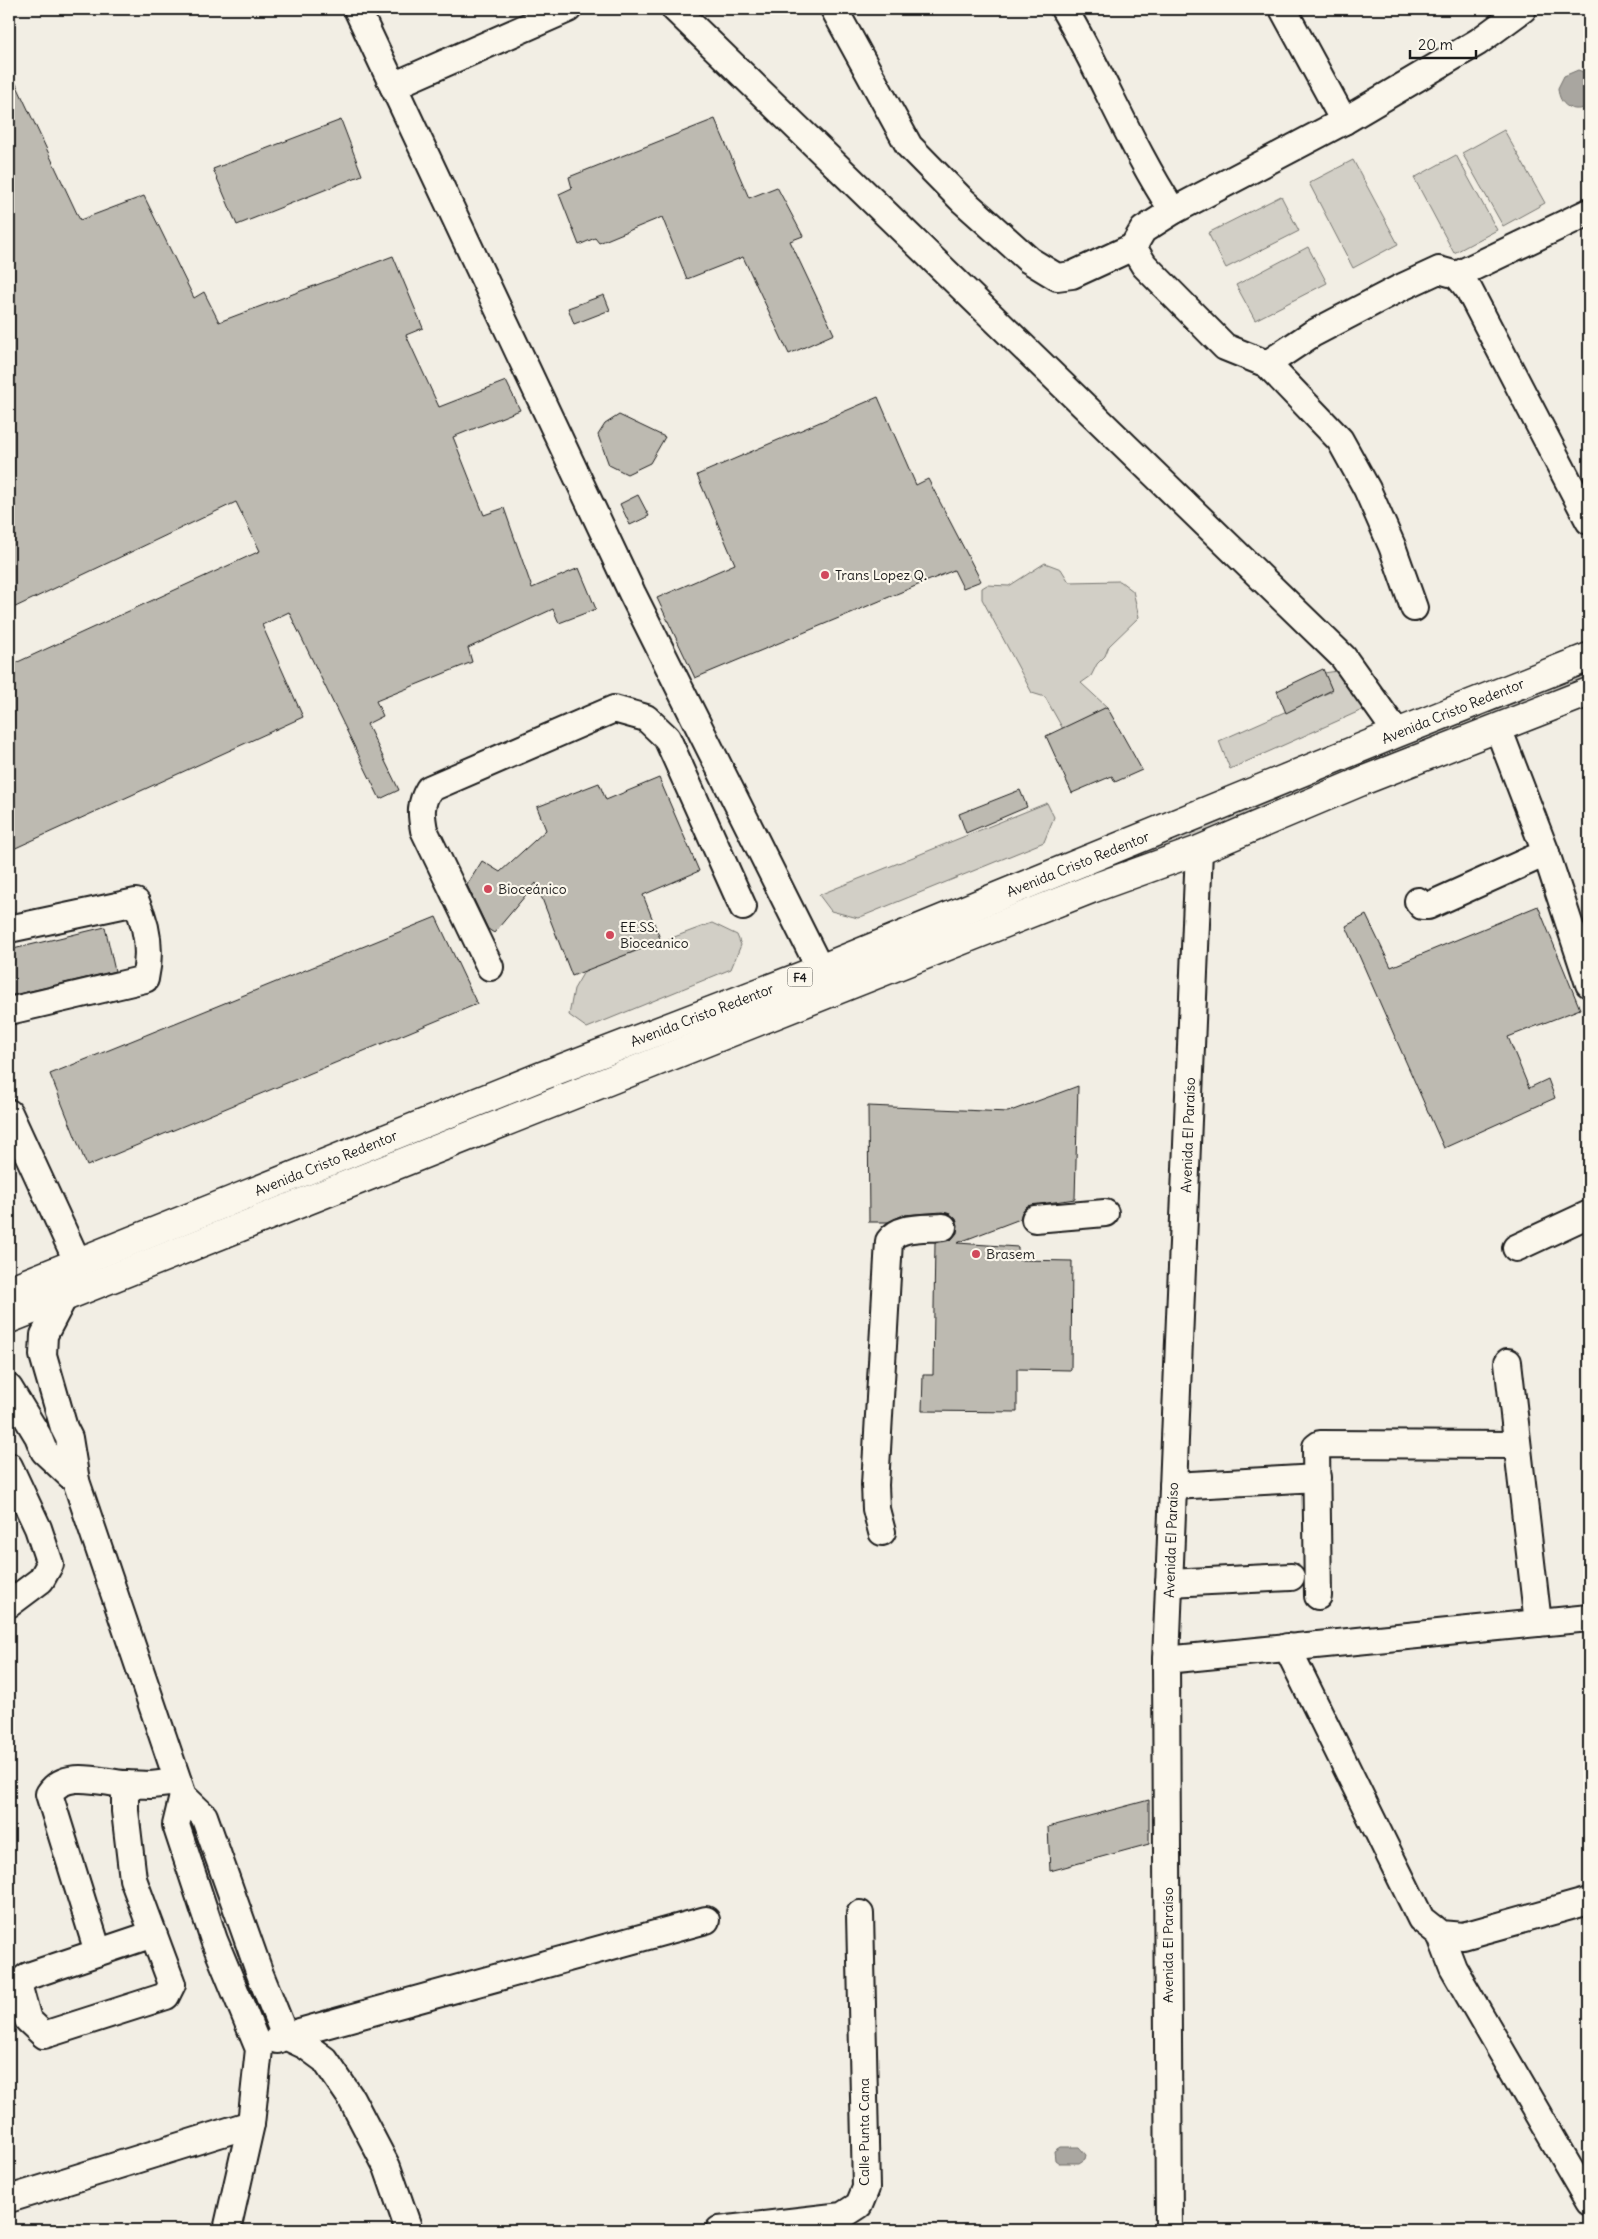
<svg xmlns="http://www.w3.org/2000/svg" width="1598" height="2239" font-family="Delius,sans-serif">
  <rect width="100%" height="100%" fill="#f2eee4"/>
  <filter id="ink" filterUnits="userSpaceOnUse"><feTurbulence type="fractalNoise" baseFrequency=".02" numOctaves="2"/><feDisplacementMap in="SourceGraphic" scale="10" xChannelSelector="R" yChannelSelector="G"/><feConvolveMatrix kernelMatrix="1 2 1 2 8 2 1 2 1" color-interpolation-filters="sRGB"/></filter>
  <g filter="url(#ink)">
    <g fill="#d2cfc6" stroke="#777671">
      <path d="M1504 130 1545 203 1503 226 1462 153Z"/>
      <path d="M1456 155 1497 230 1454 253 1414 178Z"/>
      <path d="M1353 160 1398 244 1353 268 1309 183Z"/>
      <path d="M1281 196 1299 231 1226 268 1208 233Z"/>
      <path d="M1308 247 1327 283 1255 320 1236 285Z"/>
      <path d="M1045 563 1061 569 1069 582 1120 581 1133 591 1139 617 1109 646 1105 656 1097 664 1091 676 1081 683 1107 707 1063 729 1045 697 1032 693 982 599V588L987 585 1009 586Z"/>
      <path d="M1344 670 1371 706 1230 769 1219 741 1332 691 1324 673Z"/>
      <path d="M1589 673V679L9 1309V1301Z"/>
      <path d="M1047 803 1054 817 1044 842 858 918 831 911 819 895Z"/>
      <path d="M712 923 737 935 741 945 731 969 587 1028 569 1015 574 989 585 970Z"/>
    </g>
    <g fill="#a9a6a0" stroke="#716f6b">
      <path d="M1578 70 1589 74V106C1573 114 1559 106 1558 88L1564 76Z"/>
      <path d="M1060 2147H1079L1086 2155 1085 2159 1079 2163H1059L1055 2160 1054 2151Z"/>
    </g>
    <g fill="#bdbab1" stroke="#1c1c1c">
      <path d="M9 69 80 220 144 196 194 298 204 292 219 322 393 256 423 328 406 335 439 407 506 381 520 410 453 437 484 515 504 508 532 588 579 568 596 609 559 623 553 609 468 648 472 662 376 701 383 716 367 724 399 790 380 799 289 612 262 625 303 717 9 851V666L260 551 236 502 9 610Z"/>
      <path d="M715 119 749 198 777 187 803 236 790 241 834 334 789 354 743 257 687 279 662 217 599 243 595 238 579 245 559 194 572 188 569 177Z"/>
      <path d="M341 120 362 175 237 225 213 169Z"/>
      <path d="M604 295 610 310 574 324 568 308Z"/>
      <path d="M878 397 916 485 928 479 981 581 963 588 954 570 695 678 657 598 735 564 697 475Z"/>
      <path d="M619 415 665 437 650 463 627 474 609 465 598 435 605 424Z"/>
      <path d="M638 495 649 516 630 525 620 504Z"/>
      <path d="M1323 669 1332 690 1286 713 1277 691Z"/>
      <path d="M1107 707 1142 770 1115 782 1112 776 1072 793 1046 736Z"/>
      <path d="M659 778 699 871 643 895 661 941 572 976 536 883 494 933 488 929 467 885 482 861 500 872 546 830 537 807 599 783 606 800Z"/>
      <path d="M1020 790 1027 807 966 833 959 814Z"/>
      <path d="M1538 906 1580 1009 1508 1037 1529 1088 1548 1079 1555 1098 1444 1148 1346 926 1366 915 1391 967Z"/>
      <path d="M436 917 477 1004 87 1166 50 1074Z"/>
      <path d="M105 927 115 971 9 996V950Z"/>
      <path d="M1078 1086 1075 1199 1027 1206 1022 1212 1020 1219 957 1243 1018 1247V1260L1072 1261 1071 1370 1017 1369V1412L922 1411 923 1375H933L935 1243 952 1239 957 1233 958 1225 956 1219 950 1214 942 1212 903 1215 888 1222H869L868 1106 1008 1112Z"/>
      <path d="M1149 1800V1844L1050 1871 1048 1827Z"/>
    </g>
    <g fill="none" stroke-linecap="round" stroke-linejoin="round">
      <defs>
        <g id="minor">
          <path d="M357 9 632 593 820 969"/>
          <path d="M675 9 1343 657 1397 733"/>
          <path d="M834 9 909 146 961 199 1029 260 1057 277 1072 275 1133 247 1143 230 1173 211 1344 121 1478 42 1523 9"/>
          <path d="M1064 9C1103 75 1131 147 1173 211"/>
          <path d="M1283 9 1344 121"/>
          <path d="M393 86 568 9"/>
          <path d="M1133 247 1144 265 1225 347 1267 364 1340 440 1367 489 1392 546 1414 608"/>
          <path d="M1457 275 1469 290 1589 521"/>
          <path d="M1267 364 1312 334 1400 288 1439 270 1457 275 1589 212"/>
          <path d="M1546 853 1589 984"/>
          <path d="M1418 901 1422 906H1428L1546 853 1498 728"/>
          <path d="M9 929 136 902C148 927 151 952 145 979L9 1011"/>
          <path d="M490 967 424 830C421 814 420 804 429 789L614 709 646 718 667 738 743 907"/>
          <path d="M9 1113 78 1263"/>
          <path d="M1035 1219 1105 1213"/>
          <path d="M1516 1248 1589 1214"/>
          <path d="M63 1299 44 1335 43 1355 64 1428 69 1438 76 1481 183 1796 204 1816 260 1974 285 2036 706 1920"/>
          <path d="M1508 1362 1538 1623"/>
          <path d="M9 1388 38 1436 44 1451 76 1481"/>
          <path d="M9 1466 38 1528 50 1564 41 1580 9 1604"/>
          <path d="M1173 1486 1317 1478"/>
          <path d="M882 1532 876 1509 875 1485 889 1241C900 1225 925 1229 943 1227"/>
          <path d="M1169 1583 1291 1577"/>
          <path d="M1318 1596 1316 1447 1320 1444 1517 1445"/>
          <path d="M1287 1647 1421 1919 1440 1934 1463 1936 1589 1901"/>
          <path d="M1166 1660 1589 1618"/>
          <path d="M183 1796 176 1825 214 1940 259 2049 251 2124 227 2230"/>
          <path d="M153 1934 28 1976 18 1984 28 2020 44 2035 166 1996 172 1984 133 1879 125 1811V1784L151 1785 178 1782"/>
          <path d="M1440 1934 1453 1968 1589 2202"/>
          <path d="M98 1952 49 1794C65 1769 100 1782 125 1784"/>
          <path d="M277 2040 285 2036 306 2046 325 2060 351 2098 387 2167 409 2230"/>
          <path d="M9 2199 251 2124"/>
          <path d="M719 2230 842 2216 859 2205 866 2188 860 1914"/>
          <path d="M1169 2230 1166 1660 1199 850"/>
        </g>
        <g id="highway">
          <path d="M9 1290 542 1076 820 969 1397 733 1589 657"/>
          <path d="M9 1319 1091 889 1199 850 1367 779 1589 692"/>
        </g>
      </defs>
      <use href="#minor" stroke="#1c1c1c" stroke-width="30"/>
      <use href="#highway" stroke="#1c1c1c" stroke-width="31"/>
      <use href="#minor" stroke="#fbf7ec" stroke-width="26"/>
      <use href="#highway" stroke="#fbf7ec" stroke-width="28"/>
    </g>
  </g>
  <g fill="#d1495b" stroke="#fbf7ec" stroke-width="2">
    <circle cx="825" cy="575" r="5"/>
    <circle cx="488" cy="889" r="5"/>
    <circle cx="610" cy="935" r="5"/>
    <circle cx="976" cy="1254" r="5"/>
  </g>
  <g text-anchor="middle" dominant-baseline="central" stroke-width="4.5" stroke-linejoin="round" paint-order="stroke">
    <rect fill="#fbf7ec" stroke="#5f5e5a" stroke-width="1" x="787.5" y="967.5" width="25" height="19" rx="4"/>
    <g font-size="12" font-weight="bold" fill="#1c1c1c">
      <text x="800" y="977">F4</text>
    </g>
    <g font-size="14" fill="#1c1c1c" stroke="#fbf7ec" text-anchor="start">
      <text x="835" y="575">Trans Lopez Q.</text>
      <text x="498" y="889">Bioceánico</text>
      <text x="620" y="927">EE.SS.<tspan x="620" dy="16">Bioceanico</tspan></text>
      <text x="986" y="1254">Brasem</text>
    </g>
    <g font-size="14" fill="#1c1c1c" stroke="#fbf7ec">
      <text transform="translate(1453 711) rotate(-22)">Avenida Cristo Redentor</text>
      <text transform="translate(1078 864) rotate(-22)">Avenida Cristo Redentor</text>
      <text transform="translate(702 1015) rotate(-21)">Avenida Cristo Redentor</text>
      <text transform="translate(1188 1135) rotate(-88)">Avenida El Paraíso</text>
      <text transform="translate(326 1163) rotate(-22)">Avenida Cristo Redentor</text>
      <text transform="translate(1171 1540) rotate(-88)">Avenida El Paraíso</text>
      <text transform="translate(1168 1945) rotate(-90)">Avenida El Paraíso</text>
      <text transform="translate(864 2132) rotate(-90)">Calle Punta Cana</text>
    </g>
  </g>
  <rect width="1598" height="2239" fill="none" stroke="#fbf7ec" stroke-width="30"/>
  <rect x="15" y="15" width="1568" height="2209" fill="none" stroke="#1c1c1c" stroke-width="2" filter="url(#ink)"/>
  <path d="M1410 50v8h66v-8" fill="none" stroke="#1c1c1c" stroke-width="2.5"/>
  <text x="1418" y="50" font-size="15" fill="#1c1c1c" stroke="#fbf7ec" stroke-width="4" paint-order="stroke">20 m</text>
</svg>
